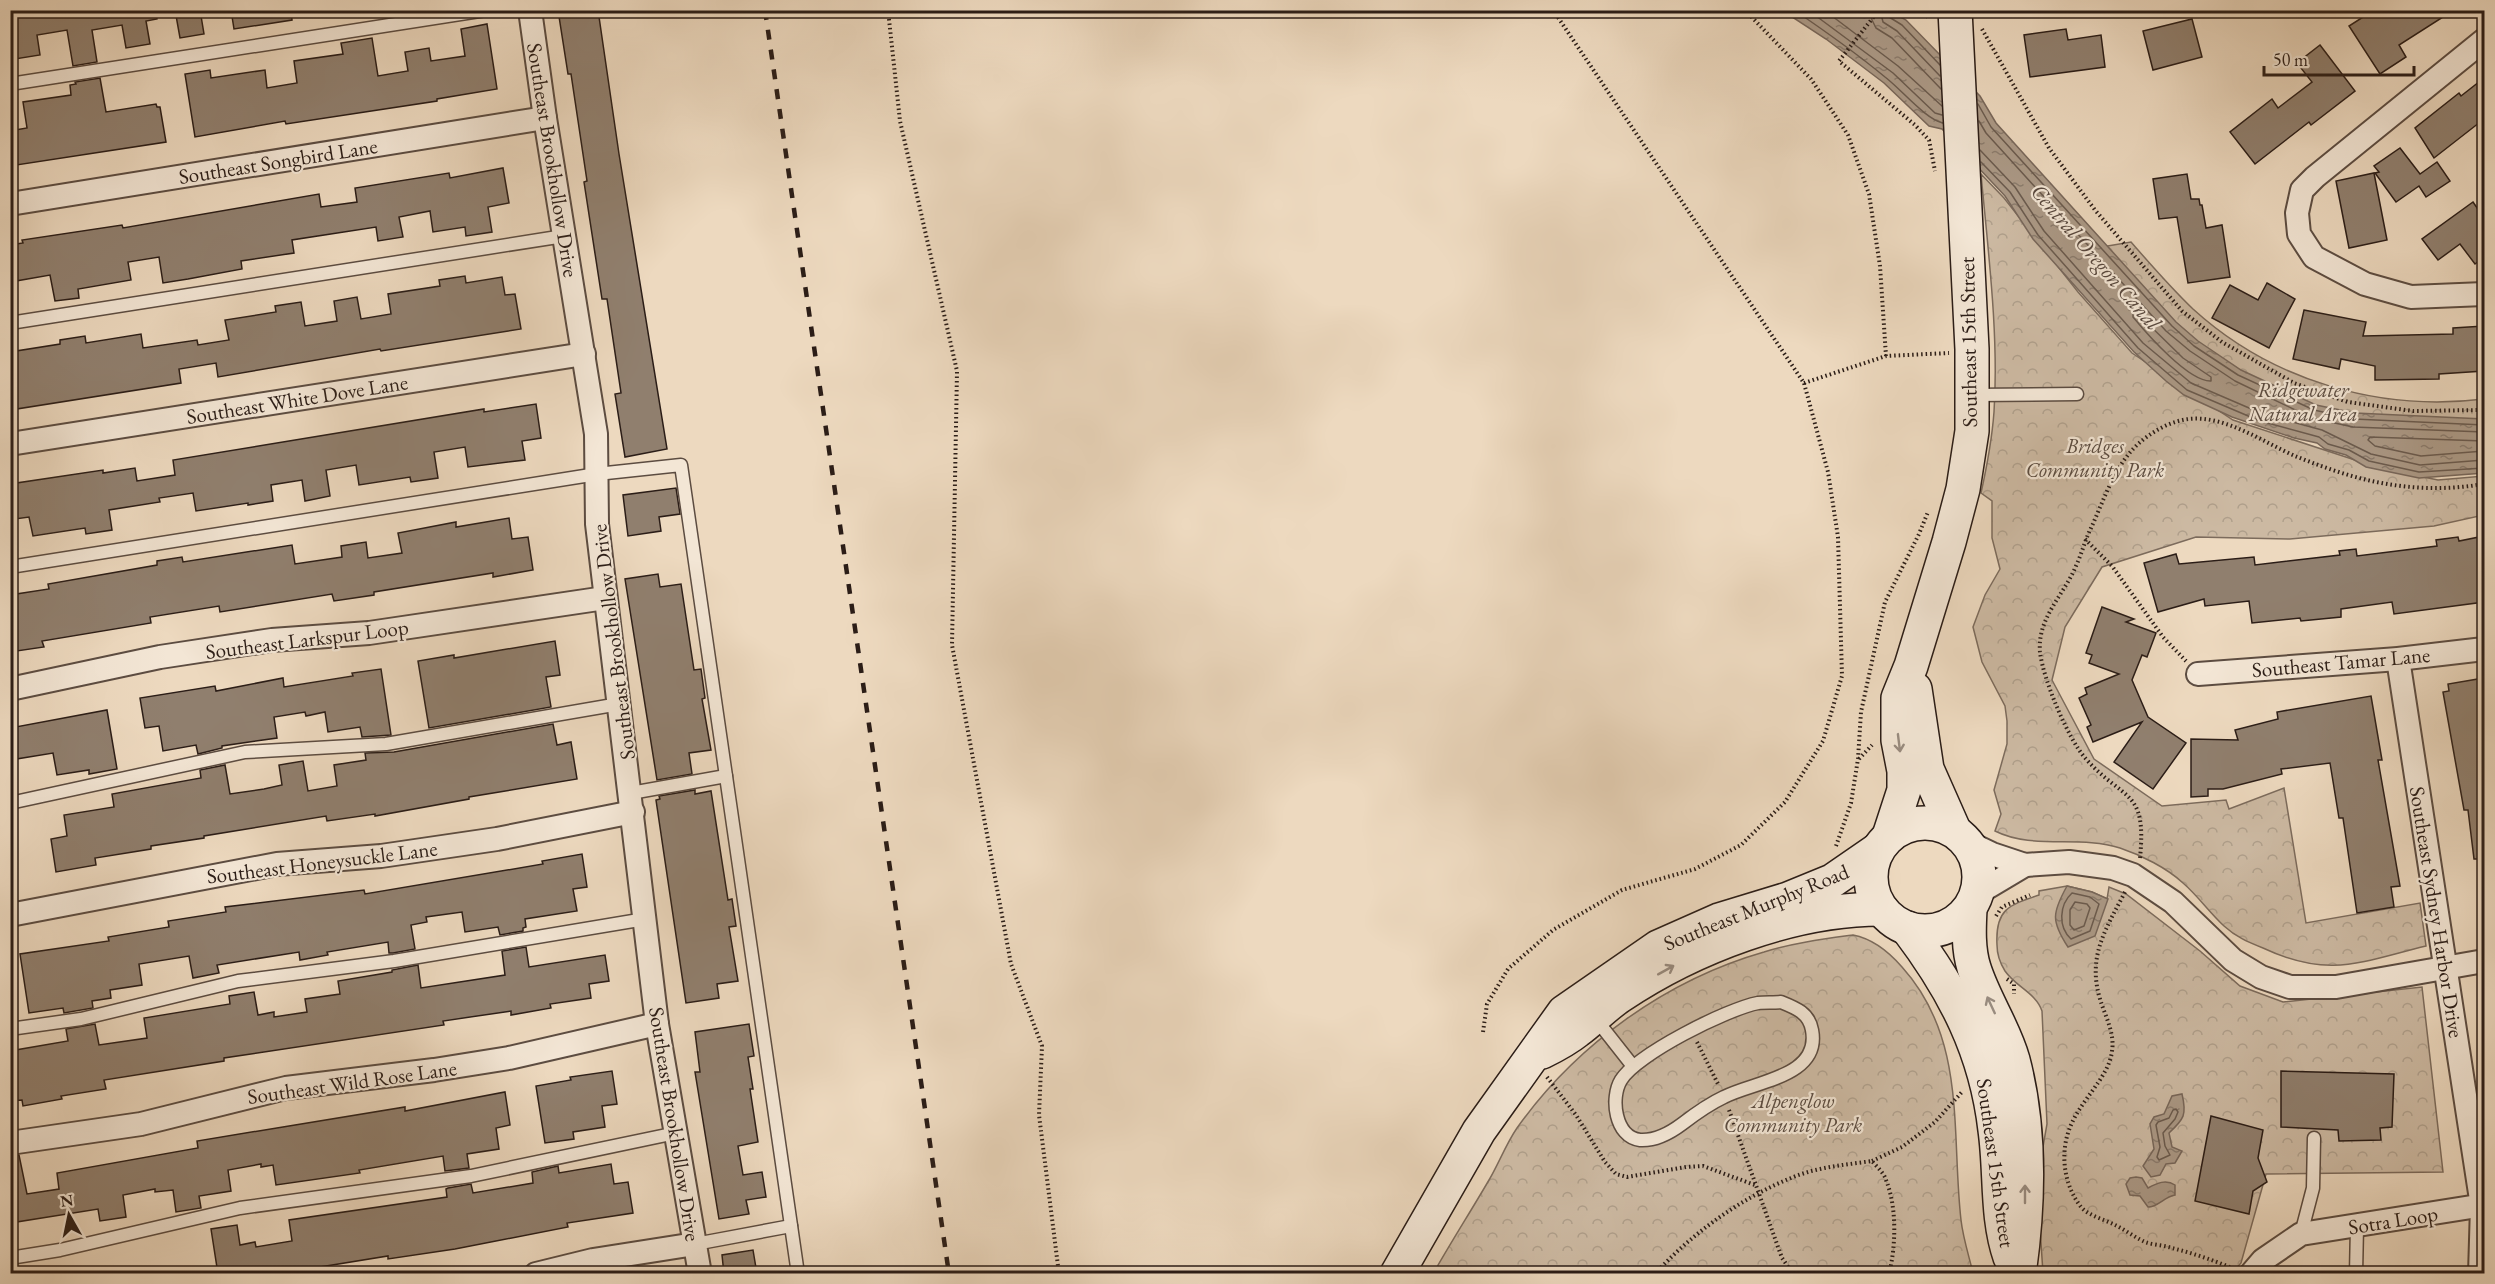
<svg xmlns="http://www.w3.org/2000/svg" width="2495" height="1284" font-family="'EB Garamond',serif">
  <defs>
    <pattern id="park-crowns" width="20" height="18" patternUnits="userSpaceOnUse" patternTransform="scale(1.5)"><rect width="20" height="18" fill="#ccb9a2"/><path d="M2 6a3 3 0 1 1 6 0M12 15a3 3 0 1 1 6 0" fill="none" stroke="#af9f8b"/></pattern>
    <pattern id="water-ripples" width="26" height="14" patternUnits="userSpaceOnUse" patternTransform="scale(1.5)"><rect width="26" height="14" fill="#ab9986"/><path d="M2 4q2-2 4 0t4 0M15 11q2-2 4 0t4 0" fill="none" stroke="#8b7c6d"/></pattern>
  </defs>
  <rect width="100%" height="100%" fill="#edd9bf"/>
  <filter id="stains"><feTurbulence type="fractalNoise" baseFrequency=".00333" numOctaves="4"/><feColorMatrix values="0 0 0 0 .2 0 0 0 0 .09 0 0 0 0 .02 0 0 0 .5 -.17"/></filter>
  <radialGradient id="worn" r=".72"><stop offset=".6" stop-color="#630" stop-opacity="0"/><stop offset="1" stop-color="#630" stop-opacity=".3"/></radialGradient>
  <g fill="url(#park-crowns)" stroke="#7c6b5c" stroke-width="1.5">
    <path d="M1981 174 2004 198 2078 292 2132 353 2233 420 2355 460 2404 473 2438 480 2484 476V515L2434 526 2290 539 2196 537 2102 567 2065 627 2052 680 2094 759 2162 806 2226 800 2229 809 2284 788 2306 923 2420 903 2426 946C2360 962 2329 979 2263 948 2248 942 2236 937 2224 926 2209 912 2198 896 2183 883 2167 868 2141 855 2120 848 2079 835 2033 850 1995 831L2001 814 1994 790 2007 744V721L2005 706 1982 662 1973 627 1985 595 2000 569 1992 538V501L1981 493C1987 466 1992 439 1994 412 1999 336 1988 250 1981 174Z"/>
    <path d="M2131 242C2151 265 2171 288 2193 309 2272 381 2380 412 2484 399V445L2296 424 2078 251Z"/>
    <path d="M2067 886 2092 892 2107 899 2109 887 2126 894 2200 951 2240 986 2283 1002 2422 987 2443 1172 2266 1174 2241 1263 2232 1273H2043L2040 1228 2041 1158 2047 1124 2042 1011C2036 993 2016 987 2005 971 2000 963 1997 954 1997 945 1995 909 2009 905 2039 895V891Z"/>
    <path d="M1853 935C1874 939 1889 952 1902 967 1967 1039 1951 1132 1961 1220 1963 1238 1969 1256 1973 1273L1433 1274C1451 1242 1471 1211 1489 1180 1499 1163 1506 1144 1517 1128 1576 1045 1666 980 1764 952 1793 943 1824 939 1853 935Z"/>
  </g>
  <g fill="url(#water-ripples)" stroke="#78675a" stroke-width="1.5">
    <path d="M1783 11H1890L1906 20 1980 96 1996 123 2176 322 2198 341 2241 370 2316 405 2355 413 2484 419V473L2419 478 2366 467 2346 455 2325 449 2317 443 2294 438 2232 417 2184 395 2166 381 2134 352 2033 239 2005 196 1942 129 1929 126 1884 83 1826 39Z"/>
    <path d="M2067 886 2092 892 2108 899 2095 936 2068 947C2051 921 2052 913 2067 886Z"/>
    <path d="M2182 1094C2187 1115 2184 1119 2169 1133L2172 1147 2182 1151 2175 1163 2166 1164 2160 1175 2151 1177 2143 1166 2154 1149 2150 1124 2154 1117 2164 1114 2172 1096Z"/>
    <path d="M2136 1177 2142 1178 2148 1188C2157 1183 2166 1179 2175 1185V1195C2164 1197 2158 1207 2148 1207L2140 1196 2130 1195 2126 1184 2130 1178Z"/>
  </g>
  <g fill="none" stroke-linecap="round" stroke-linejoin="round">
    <g stroke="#6b5b4e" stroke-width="1.5">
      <path d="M1794 10C1825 31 1856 53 1885 77 1901 89 1925 119 1943 123"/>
      <path d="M1808 10 1893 73 1935 113 1942 115"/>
      <path d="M1824 10 1898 66 1942 106"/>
      <path d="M1870 10 1872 20 1876 28 1892 38 1941 89"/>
      <path d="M1880 10 1883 22 1897 31 1940 76"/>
      <path d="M1887 10 1889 17 1902 25 1940 65"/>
      <path d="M1978 104 1991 127 2172 326 2194 346 2238 375 2314 410 2354 419 2484 425"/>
      <path d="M1979 121 1986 133 2166 331 2190 351 2235 381 2312 418 2353 427 2484 432"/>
      <path d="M1980 150 2015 187 2044 231 2143 343 2191 383 2263 414 2322 430 2371 454 2420 465 2484 460"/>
      <path d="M1981 162 2010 192 2038 235 2138 348 2187 390 2260 421 2319 437 2328 444 2349 450 2369 461 2419 472 2484 468"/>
      <path d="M2137 313 2183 358 2211 377V381C2189 382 2147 334 2133 317V314Z"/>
      <path d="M2484 441 2370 437 2368 440 2375 446 2421 456 2484 451"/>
      <path d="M2072 893 2090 897 2099 904 2090 931 2071 939C2058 927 2059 905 2072 893Z"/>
      <path d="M2075 902 2087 904 2090 908 2084 926 2074 930 2070 925V910Z"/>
      <path d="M2176 1109 2178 1112 2175 1119 2163 1133 2165 1146 2170 1155 2159 1160 2157 1157 2160 1147 2156 1125 2158 1122 2169 1118 2173 1110Z"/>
    </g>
  </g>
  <g fill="#907f6e" stroke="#2b1d17" stroke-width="1.5">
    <path d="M10 10H156L157 19 146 21 150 44 126 48 122 25 92 30 97 62 73 66 67 30 37 35 40 55 15 59 10 33Z"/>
    <path d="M175 10H200L204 34 180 38Z"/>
    <path d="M231 10H291L292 20 234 29Z"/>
    <path d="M558 10H598L619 154 667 449 625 457 615 394 621 393 607 299H602L584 182 587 181 571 74H568Z"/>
    <path d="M2374 10H2454L2399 45 2406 57 2380 74 2349 26Z"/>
    <path d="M2192 19 2202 57 2153 70 2143 31Z"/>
    <path d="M487 24 497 89 437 99V101L286 124 285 121 195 137 185 74 210 70 211 78 265 70 267 88 297 83 294 61 343 54 341 43 372 38 378 76 408 71 405 52 429 48 431 61 465 56 461 29Z"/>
    <path d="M2066 29 2068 40 2101 35 2105 67 2030 77 2024 35Z"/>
    <path d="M2320 45 2355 91 2311 125 2309 122 2255 164 2230 132 2272 99 2278 108 2312 82 2297 63Z"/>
    <path d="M100 78 106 112 156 104 157 107H160L166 142 10 166V131L27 128 23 102 71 95 70 85 76 84 75 82Z"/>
    <path d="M2484 78V119L2434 158 2415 128 2459 93 2461 96Z"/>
    <path d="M2400 148 2420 174 2437 162 2450 181 2426 197 2419 186 2396 202 2375 173 2379 172 2374 166Z"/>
    <path d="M503 168 509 203 488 207 492 232 466 236 465 227 433 232 430 211 399 217 403 237 378 241 376 227 292 240 294 253 241 261 242 269 188 279 163 283 159 257 128 262 131 280 78 289 79 298 55 301 50 275 10 282V245L23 243 22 240 122 225 123 228 319 194 321 207 357 202 355 188 449 173 450 178Z"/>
    <path d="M2374 173 2387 240 2349 248 2336 181Z"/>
    <path d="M2187 174 2191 199H2199L2200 205H2202L2206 228 2222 225 2230 277 2188 283 2177 217 2159 219 2153 179Z"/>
    <path d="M2473 202 2484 218V257L2475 264 2460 244 2438 260 2422 239Z"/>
    <path d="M465 276 466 283 502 277 505 295 515 294 521 329 381 351 380 349 218 377 216 363 179 369 181 383 10 410V352L60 344V340L85 336 86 343 141 334 143 348 197 340 198 345 229 340 225 320 276 312 275 306 301 302 305 326 337 321 334 301 357 297 361 319 391 314 388 294 440 286 439 280Z"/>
    <path d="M2267 283 2295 299 2269 348 2212 318 2230 285 2258 300Z"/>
    <path d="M2304 310 2366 322 2363 336 2453 334V328L2484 326V371L2439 374V379L2375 380V366L2341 359 2339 369 2293 359Z"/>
    <path d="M536 404 541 438 522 441 525 460 468 467 465 447 434 452 438 478 411 482 410 477 359 485 356 465 326 470 330 496 305 501 302 480 271 485 273 501 248 505V503L196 511 193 493 159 498 160 502 109 510 112 530 86 534 85 528 33 536 29 517 15 519 10 484 103 470V473L135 468 137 481 175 475 173 460 484 409V412Z"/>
    <path d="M676 488 680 514 659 517 661 531 628 536 623 495Z"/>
    <path d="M509 518 512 539 528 537 533 570 493 577V573L374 592V595L334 601 332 594 220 612 219 606 150 617 151 623 42 641 44 647 10 652V595L49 589 48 584 157 565V561L182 557 183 562 292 545 295 564 342 557 341 546 366 542 368 558 402 553 398 533 456 522V527Z"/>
    <path d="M2484 536V602L2394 614 2392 602 2341 609V617L2301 621 2300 618 2252 623 2249 601 2205 606 2204 599 2158 612 2144 563 2176 554 2179 564 2254 557 2255 565 2340 555 2339 551 2356 549 2357 556 2437 546 2436 540 2458 537 2459 541Z"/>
    <path d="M658 574 660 587 681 584 694 670 701 669 705 698 702 699 711 750 689 753 692 774 657 780 625 579Z"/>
    <path d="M2102 607 2134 619 2126 622 2156 633 2147 657 2142 655 2132 680 2148 717 2186 743 2153 789 2114 762 2142 722 2093 742 2087 727 2091 725 2079 698 2087 694 2085 688 2119 674 2089 663 2092 655 2086 653Z"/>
    <path d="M555 641 560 675 546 677 551 707 429 728 418 661 454 655V658Z"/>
    <path d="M381 669 391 735 362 737 360 727 328 732 325 712 306 716 305 712 274 717 277 738 222 746V748L198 754 196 745 163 751 159 726 145 728 140 698 215 686 216 691 283 678 284 687 353 676 352 673Z"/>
    <path d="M2484 678V859H2474L2468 810H2464L2443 692 2449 691 2448 684Z"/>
    <path d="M2371 696 2382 760H2378L2400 886 2391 887 2394 907 2357 913 2343 818H2339L2330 763 2281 769 2282 774 2223 789H2208V796L2191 797V739L2238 740 2235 730 2278 719 2277 712Z"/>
    <path d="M107 710 117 769 89 774V770L57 775 53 753 10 760V728Z"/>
    <path d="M553 724 557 745 571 742 577 779 469 797V799L375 816V814L327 821 326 816 204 836V838L151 846V849L95 858 96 865 56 872 51 839 67 836 64 815 114 807 112 794 201 778 200 770 225 765 230 794 264 789 282 785 279 765 303 761 308 791 337 786 334 765 366 760 365 753 394 752Z"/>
    <path d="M695 790V794L711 791 728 900 732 899 736 926 729 927 738 981 717 984 719 998 686 1003 656 800 660 799 659 796Z"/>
    <path d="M582 854 587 887 573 889 577 911 525 919 526 927 523 928V931L500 935 498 927 465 932 462 912 426 917 427 922 411 925 415 949 393 953H389L388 942 327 952 328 955 300 960 299 952 217 965 219 973 193 978 189 956 139 964 142 985 110 990 111 998 92 1001 93 1008 64 1013 63 1008 29 1013 20 954 109 941 108 937 169 927 168 921 226 912 225 907 364 890 365 894 543 864 542 861Z"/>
    <path d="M526 947 529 967 605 955 609 981 589 984 591 998 550 1004 551 1008 511 1015V1011L443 1021 444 1025 224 1058V1061L104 1080 106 1089 61 1096 62 1099 23 1106 22 1100 10 1101V1051L68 1041 66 1029 95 1024 99 1045 147 1038 144 1018 230 1004 229 996 254 992 258 1015 274 1012V1017L307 1012 305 999 340 994 338 981 392 972V970L418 965 421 988 505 975 502 951Z"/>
    <path d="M749 1024 754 1056 748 1057 753 1089H750L758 1142 738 1146 743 1175 762 1172 766 1197 746 1200 749 1214 719 1219 695 1072H700L695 1032Z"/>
    <path d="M612 1071 617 1104 602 1106 605 1127 573 1132 574 1139 545 1143 536 1086 571 1080 570 1077Z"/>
    <path d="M2281 1071 2394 1074 2392 1127 2380 1128 2381 1140 2339 1141 2338 1130 2281 1127Z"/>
    <path d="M505 1092 510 1125 496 1128 499 1149 467 1154 469 1168 445 1171 443 1156 359 1170 360 1173 276 1185 273 1165 261 1167V1164L228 1170 231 1191 199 1196 201 1208 176 1212 173 1190 155 1192V1189L123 1195 126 1217 100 1221 98 1209 10 1223V1156L19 1155 27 1194 59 1189 57 1173 198 1148 197 1141 405 1107V1111Z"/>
    <path d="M2211 1116 2263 1130 2258 1158 2267 1182 2253 1191 2249 1214 2195 1201Z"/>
    <path d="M611 1164 614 1184 628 1182 633 1213 567 1223 568 1227 455 1249 388 1259V1256L277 1274H218L211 1229 237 1225 240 1245 255 1242 256 1247 292 1241 289 1220 447 1197 446 1189 448 1188 471 1184 473 1193 533 1183 532 1172 558 1166 559 1173Z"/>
    <path d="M753 1250 757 1274H724L722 1255Z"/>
  </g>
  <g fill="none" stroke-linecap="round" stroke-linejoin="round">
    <defs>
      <g id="lane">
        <path d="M10 84 486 10"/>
        <path d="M10 323 564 236"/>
        <path d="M1973 395 2077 394"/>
        <path d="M10 567 597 474 681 465 798 1274"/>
        <path d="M631 793 726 776"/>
        <path d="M10 803 245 752 386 744 619 704"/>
        <path d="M1781 1002C1796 1008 1809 1013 1812 1030 1821 1077 1755 1081 1724 1097 1709 1104 1695 1114 1682 1124 1670 1133 1656 1141 1640 1140 1615 1137 1610 1098 1621 1080 1637 1054 1727 1009 1758 1003 1765 1002 1774 1003 1781 1002Z"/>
        <path d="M1595 1018 1632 1065"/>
        <path d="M10 1029 81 1019 238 981 394 961 645 919"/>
        <path d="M2301 1234 2313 1188 2314 1138"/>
        <path d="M695 1244 791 1226"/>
        <path d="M10 1258 60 1250 240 1208 471 1176 676 1133"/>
        <path d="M2356 1274 2357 1226"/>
      </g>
      <g id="street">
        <path d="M530 10 545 118 596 434 597 524 657 1024 700 1274"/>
        <path d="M2484 40 2315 177 2302 190 2297 213 2299 234 2314 257 2365 284 2411 297 2484 294"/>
        <path d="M10 204 545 118"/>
        <path d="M10 444 584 354"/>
        <path d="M2398 659 2482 1206 2480 1274"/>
        <path d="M2198 674 2398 659 2484 649"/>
        <path d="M10 689 160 657 272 640 369 633 605 598"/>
        <path d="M1967 842 1992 854 2025 865 2069 862 2113 868 2133 875 2173 902 2233 960 2261 977 2290 987H2336L2484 961"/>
        <path d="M1978 893 2025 865"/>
        <path d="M10 915 277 864 381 856 497 839 633 812"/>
        <path d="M10 1143 141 1124 286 1088 434 1070 509 1058 657 1024"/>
        <path d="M536 1274 593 1260 695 1244"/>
        <path d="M2251 1274 2263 1260 2301 1234 2484 1205"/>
      </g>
      <g id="secondary">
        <path d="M1915 689 1927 769 1954 830"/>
        <circle cx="1925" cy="877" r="54"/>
        <path d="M1889 836 1904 790V771L1898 740V698L1911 666 1949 542 1963 489 1972 431V349L1955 10"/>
        <path d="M1970 909C1969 928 1968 949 1974 968 1984 1000 2004 1028 2013 1060 2031 1128 2029 1204 2019 1274"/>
        <path d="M1907 928C1954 990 1986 1051 1995 1130 2001 1172 1996 1217 2010 1257"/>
        <path d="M1542 1052C1554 1046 1567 1039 1577 1031 1592 1020 1605 1006 1620 996 1693 947 1793 909 1881 909"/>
        <path d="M1397 1274 1479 1131 1564 1012 1658 947 1719 920 1788 899 1832 881 1877 850"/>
      </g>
    </defs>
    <use href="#lane" stroke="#5c4c41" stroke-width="15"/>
    <use href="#street" stroke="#5c4c41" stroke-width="26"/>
    <use href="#secondary" stroke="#2b1d17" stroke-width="36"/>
    <g stroke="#2b1d17" stroke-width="4" stroke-dasharray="1.5 3" stroke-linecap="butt">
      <path d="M888 10 900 121 957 371 952 645 1011 964 1042 1046 1039 1115 1059 1274"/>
      <path d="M1745 10 1811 79 1848 135 1869 194 1880 266 1886 356"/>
      <path d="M1879 10 1839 61 1915 125 1929 140 1935 171"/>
      <path d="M1920 10 1930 19"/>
      <path d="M1982 29 2049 148 2095 210 2182 311 2222 342 2294 383 2348 402 2413 411 2484 410"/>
      <path d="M1804 383 1886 356 1949 353"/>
      <path d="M2085 539 2112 566 2163 637 2186 661"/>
      <path d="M1859 759 1872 745"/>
      <path d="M1836 846 1851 803 1858 759 1861 712 1885 602 1919 534 1928 512"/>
      <path d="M2140 858C2147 788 2124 802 2086 759 2068 739 2043 679 2040 652 2037 618 2064 595 2076 566 2082 553 2085 540 2091 528 2104 500 2114 467 2137 445 2151 432 2170 421 2189 419 2225 415 2263 442 2295 456 2310 462 2326 468 2342 473 2389 488 2436 492 2484 484"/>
      <path d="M2125 892C2106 929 2087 956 2100 999 2105 1016 2115 1033 2112 1051 2109 1078 2079 1101 2069 1130 2060 1155 2064 1185 2081 1207 2089 1216 2103 1219 2113 1224 2124 1229 2134 1237 2145 1242 2153 1245 2163 1245 2172 1248 2192 1253 2213 1260 2232 1268"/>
      <path d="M1996 916 2002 907 2030 895"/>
      <path d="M2007 979 2014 984V994"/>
      <path d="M1483 1032 1487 1004 1508 969 1553 930 1622 890 1695 869 1741 845 1785 802 1823 741 1842 676 1838 537 1828 472 1804 383 1553 10"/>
      <path d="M1697 1042 1718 1084"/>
      <path d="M1547 1077 1576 1115 1605 1162 1616 1174 1627 1177 1686 1167 1703 1166 1755 1185"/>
      <path d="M1729 1110 1782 1258 1791 1271"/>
      <path d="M1872 1161 1902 1147 1935 1122 1962 1092"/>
      <path d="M1655 1274C1691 1234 1741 1198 1791 1178 1817 1167 1844 1165 1872 1161 1877 1167 1884 1173 1886 1180 1897 1207 1896 1246 1889 1274"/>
    </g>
    <use href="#lane" stroke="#f3e6d5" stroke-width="12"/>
    <use href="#street" stroke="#f3e6d5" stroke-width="22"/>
    <use href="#secondary" stroke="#f3e6d5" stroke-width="33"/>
    <path stroke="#2b1d17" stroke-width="4.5" stroke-dasharray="10 10" stroke-linecap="butt" d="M765 10 949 1274"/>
  </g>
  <defs><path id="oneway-shaft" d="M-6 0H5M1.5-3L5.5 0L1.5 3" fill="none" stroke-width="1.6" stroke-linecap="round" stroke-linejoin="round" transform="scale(1.5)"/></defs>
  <g stroke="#998c80">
    <use href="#oneway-shaft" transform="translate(1899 743) rotate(83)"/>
    <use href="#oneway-shaft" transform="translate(1666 970) rotate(-29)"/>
    <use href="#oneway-shaft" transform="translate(1991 1005) rotate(-115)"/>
    <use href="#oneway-shaft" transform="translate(2025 1194) rotate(-90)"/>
  </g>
  <g text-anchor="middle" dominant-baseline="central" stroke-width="4.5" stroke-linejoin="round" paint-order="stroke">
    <g font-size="21" fill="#2b1d17" stroke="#f3e6d5">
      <text transform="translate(553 160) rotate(81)">Southeast Brookhollow Drive</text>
      <text transform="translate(278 161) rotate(-9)">Southeast Songbird Lane</text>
      <text transform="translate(1968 342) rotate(-91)">Southeast 15th Street</text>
      <text transform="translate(297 399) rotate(-9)">Southeast White Dove Lane</text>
      <text transform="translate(307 639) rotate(-7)">Southeast Larkspur Loop</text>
      <text transform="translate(613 642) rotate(-97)">Southeast Brookhollow Drive</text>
      <text transform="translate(2341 662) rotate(-5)">Southeast Tamar Lane</text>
      <text transform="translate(322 862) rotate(-7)">Southeast Honeysuckle Lane</text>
      <text transform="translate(1756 907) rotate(-22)">Southeast Murphy Road</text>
      <text transform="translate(2437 912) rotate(81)">Southeast Sydney Harbor Drive</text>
      <text transform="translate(352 1082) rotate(-8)">Southeast Wild Rose Lane</text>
      <text transform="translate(675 1124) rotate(81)">Southeast Brookhollow Drive</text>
      <text transform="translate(1996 1163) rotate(82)">Southeast 15th Street</text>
      <text transform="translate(2393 1220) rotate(-9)">Sotra Loop</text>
    </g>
    <g font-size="21" font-style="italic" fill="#5b4c41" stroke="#f3e6d5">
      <text x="2303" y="389">Ridgewater<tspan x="2303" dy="24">Natural Area</tspan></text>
      <text x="2095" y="445">Bridges<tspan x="2095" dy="24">Community Park</tspan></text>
      <text x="1793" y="1100">Alpenglow<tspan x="1793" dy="24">Community Park</tspan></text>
    </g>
    <g font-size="22" font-style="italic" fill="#58483e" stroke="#f3e6d5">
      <text transform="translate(2096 257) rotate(49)">Central Oregon Canal</text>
    </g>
  </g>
  <rect width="2495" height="1284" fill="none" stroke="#edd9bf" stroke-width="36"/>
  <rect x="12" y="12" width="2471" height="1260" fill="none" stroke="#2b1d17" stroke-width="3"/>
  <rect x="18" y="18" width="2459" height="1248" fill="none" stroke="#2b1d17" stroke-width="1.5"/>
  <g transform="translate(69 1215) rotate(351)" stroke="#f3e6d5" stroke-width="4.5" paint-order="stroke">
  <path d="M0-4.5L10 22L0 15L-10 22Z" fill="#2b1d17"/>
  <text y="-9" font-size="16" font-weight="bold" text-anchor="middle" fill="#2b1d17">N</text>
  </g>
  <path d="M2264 66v9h150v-9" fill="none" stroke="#2b1d17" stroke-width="3"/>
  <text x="2273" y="66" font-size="18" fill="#2b1d17" stroke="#f3e6d5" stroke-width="4.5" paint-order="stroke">50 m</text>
  <rect width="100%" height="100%" filter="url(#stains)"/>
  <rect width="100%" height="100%" fill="url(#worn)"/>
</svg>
